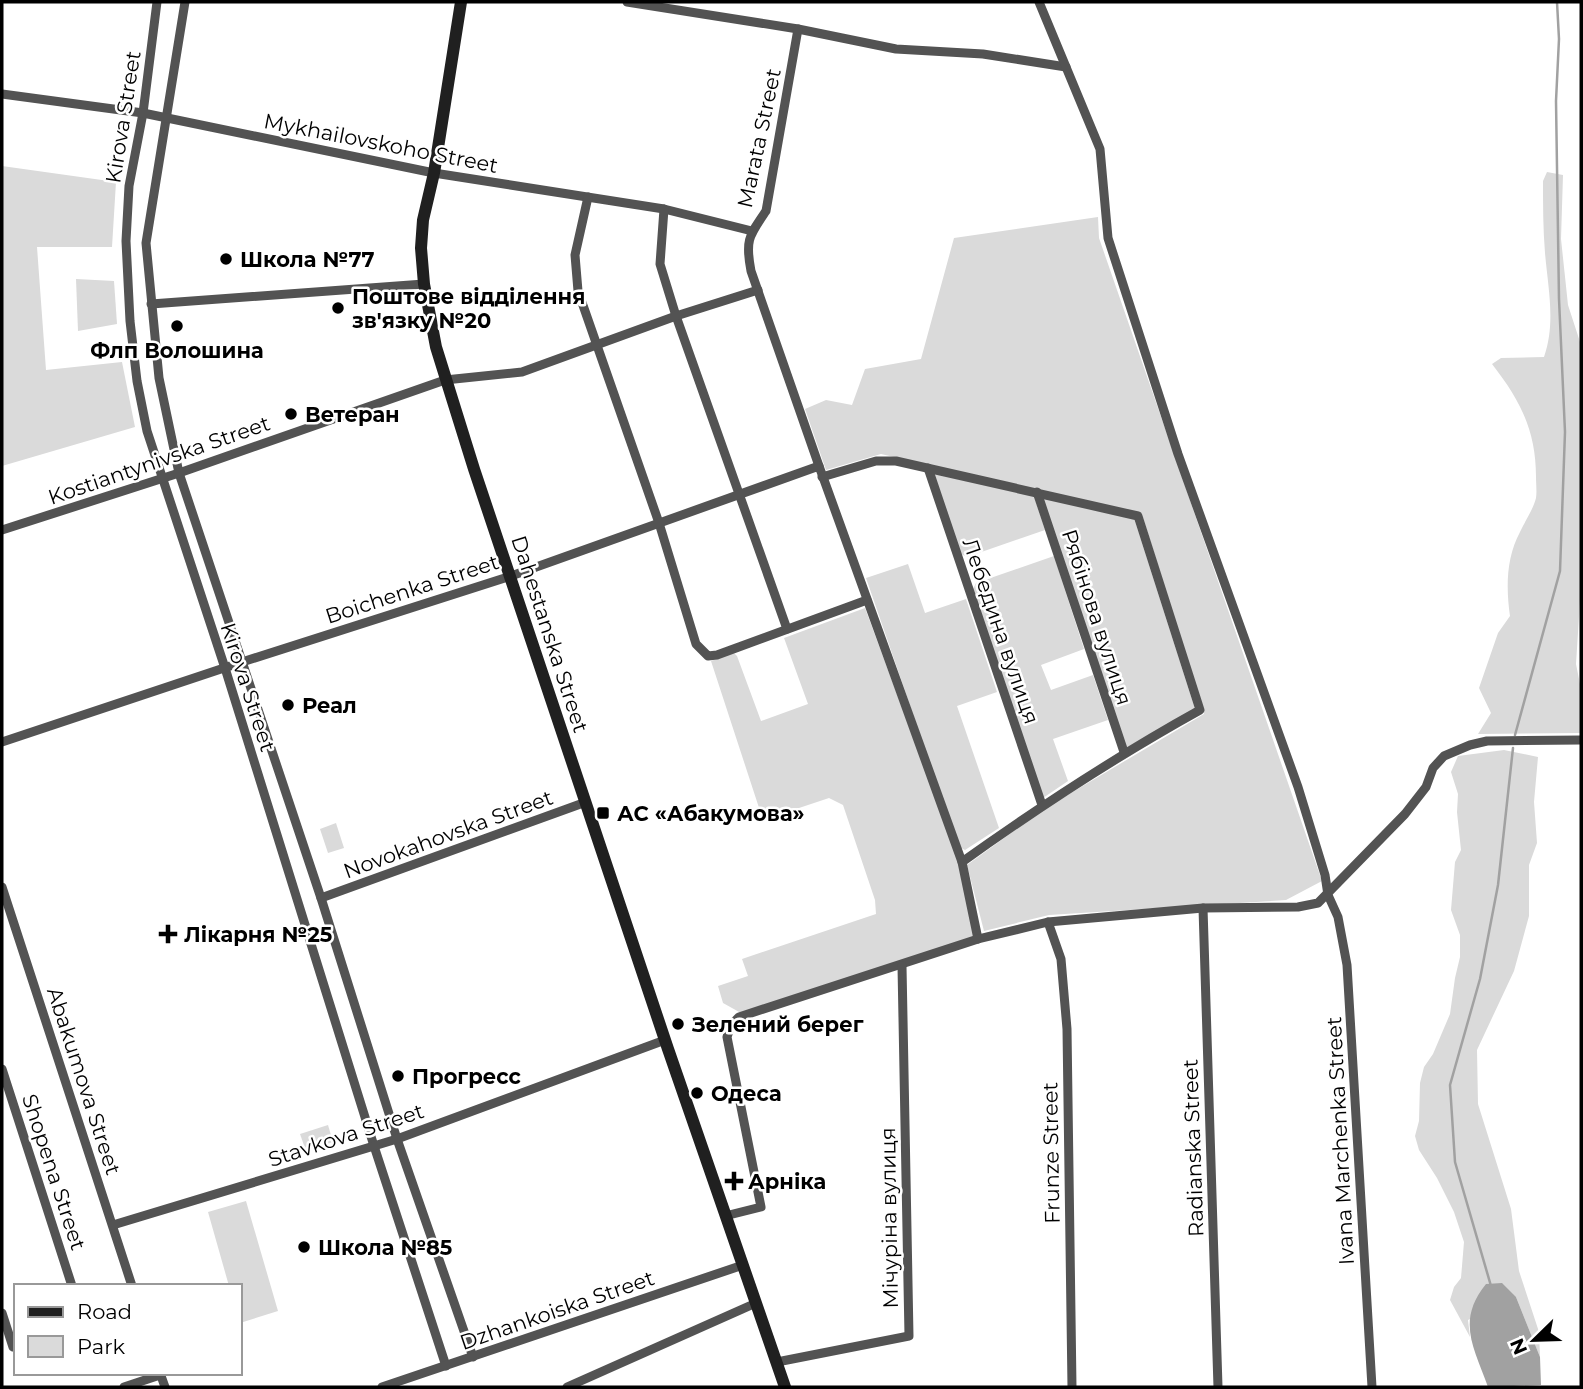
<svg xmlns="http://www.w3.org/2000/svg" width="1583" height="1389" font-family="Montserrat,sans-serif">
  <rect width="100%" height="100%" fill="#fff"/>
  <g fill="#dadada">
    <path d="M2 166 116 182 112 247H37L46 370 122 362 135 427 2 466Z"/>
    <path d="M1547 172 1563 175 1561 239 1568 305 1581 345V585L1576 664 1581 689V733L1478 734 1491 713 1479 688 1498 633 1510 616C1506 588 1506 558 1520 532 1525 521 1533 510 1536 498 1537 492 1536 483 1536 477 1536 430 1520 400 1492 364L1501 358 1544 357C1556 323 1548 288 1545 253 1543 229 1543 205 1543 181Z"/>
    <path d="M1098 217 1099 238 1322 881 1286 900 1049 915 984 931 967 865 1044 809 1204 714 1142 514 881 454 826 470 805 409 826 400 852 405 865 369 921 359 954 238Z"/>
    <path d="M76 279 114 281 117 324 78 331Z"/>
    <path d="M933 472 1033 493 1045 530 967 557 961 554Z"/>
    <path d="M1041 495 1134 518 1195 709 1126 748Z"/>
    <path d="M1054 556 1084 649 1041 665 1051 690 1093 675 1108 720 1053 739 1068 781 1043 798 973 589 976 583Z"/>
    <path d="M908 564 925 613 966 599 997 692 957 706 999 828 965 850 959 847 866 578Z"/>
    <path d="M865 608 958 859 975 937 741 1013 723 1003 718 986 748 976 742 959 876 914 875 900 843 805 829 798 763 820 711 661 734 653 737 656 761 721 808 704 784 638Z"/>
    <path d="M1504 750 1538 757 1534 802 1537 843 1529 865V916L1514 971 1477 1050 1478 1104 1511 1209 1519 1271 1539 1332 1540 1357 1516 1297 1468 1320 1470 1337 1450 1300 1454 1287 1461 1278 1464 1242 1454 1212 1437 1178 1419 1150 1415 1136 1419 1121 1420 1083 1424 1067 1433 1054 1450 1014 1455 978 1460 957V935L1451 910 1455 862 1461 850 1457 812 1458 794 1451 772 1458 756Z"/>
    <path d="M336 823 344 848 328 853 320 829Z"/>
    <path d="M328 1125 333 1142 306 1151 300 1134Z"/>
    <path d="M246 1201 278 1311 240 1323V1286H229L208 1212Z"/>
  </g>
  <path fill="#a1a1a1" d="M1502 1283 1516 1297 1540 1357 1541 1385 1488 1387C1474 1348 1456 1321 1486 1284Z"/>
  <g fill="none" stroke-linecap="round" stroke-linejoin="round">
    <g stroke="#a1a1a1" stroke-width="2.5">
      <path d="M1515 735 1560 571 1565 432 1559 299 1556 101 1559 39 1557 2"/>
      <path d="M1491 1286 1455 1162 1450 1085 1480 979 1498 885 1513 748"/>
    </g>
    <g stroke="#535353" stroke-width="9">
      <path d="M157 2 143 113 129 186 126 241 130 321 137 381 147 431 225 668 374 1146 446 1366"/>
      <path d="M185 2 146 243 159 378 179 473 321 898 397 1139 473 1357"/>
      <path d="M627 2 798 29 896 49 983 54 1066 67"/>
      <path d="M1039 2 1100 149 1108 238 1178 454 1298 787 1325 875 1328 895 1338 917 1347 965 1372 1387"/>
      <path d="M798 29 766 211C749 236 745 240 751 271L819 466"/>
      <path d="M2 94 143 113 434 173 664 209 752 231"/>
      <path d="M588 197 575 255 578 291 659 523 696 644 708 656 717 655 867 600"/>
      <path d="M664 209 660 264 676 316 787 629"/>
      <path d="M151 304 424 284"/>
      <path d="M928 468 1042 805"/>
      <path d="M822 477 876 461H896L1138 516 1200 710C1117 756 1039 807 962 862"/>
      <path d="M1037 492 1124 752"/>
      <path d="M2 530 179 473 445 380 522 372 676 316 758 290"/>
      <path d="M2 742 242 662 511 576 819 466 962 862 978 939"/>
      <path d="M2 887 132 1286"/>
      <path d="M321 898 586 802"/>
      <path d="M1203 908 1218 1387"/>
      <path d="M1048 922 1061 959 1067 1029 1072 1387"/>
      <path d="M2 1069 72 1286"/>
      <path d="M725 1216 761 1207 727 1037 731 1025 739 1017 978 939 1048 922 1203 908 1298 907 1318 903 1405 814 1426 787 1433 768 1444 756 1470 745 1487 741 1581 740"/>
      <path d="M113 1225 397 1139 665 1040"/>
      <path d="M2 1313 13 1347"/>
      <path d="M777 1362 909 1336 902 966"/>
      <path d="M160 1373 165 1387"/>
      <path d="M124 1387 160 1375"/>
      <path d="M382 1387 743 1265"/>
      <path d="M567 1387 756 1303"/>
    </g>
    <path stroke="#202020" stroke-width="12" d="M461 2 434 173 423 220 421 248 424 284 436 347 474 469 668 1049 785 1387"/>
  </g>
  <g fill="#000" stroke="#fff" stroke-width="2.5">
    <circle cx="226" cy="259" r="7"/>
    <circle cx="338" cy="308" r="7"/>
    <circle cx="177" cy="326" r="7"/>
    <circle cx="291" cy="414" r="7"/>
    <circle cx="288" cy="705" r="7"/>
    <rect x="596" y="806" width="14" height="14" rx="3.5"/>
    <path d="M164.5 923.5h7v7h7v7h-7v7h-7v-7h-7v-7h7z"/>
    <circle cx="678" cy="1024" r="7"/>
    <circle cx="398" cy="1076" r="7"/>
    <circle cx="697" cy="1093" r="7"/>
    <path d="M730.5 1170.5h7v7h7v7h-7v7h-7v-7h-7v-7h7z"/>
    <circle cx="304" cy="1247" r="7"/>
  </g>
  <g text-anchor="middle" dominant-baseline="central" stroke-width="5" stroke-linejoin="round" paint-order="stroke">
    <g font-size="21" fill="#000" stroke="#fff">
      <text transform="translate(123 117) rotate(-81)">Kirova Street</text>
      <text transform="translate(759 138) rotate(-78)">Marata Street</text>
      <text transform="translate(381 143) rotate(11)">Mykhailovskoho Street</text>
      <text transform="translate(159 460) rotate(-19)">Kostiantynivska Street</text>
      <text transform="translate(412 589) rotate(-18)">Boichenka Street</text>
      <text transform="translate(1097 617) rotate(72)">Рябінова вулиця</text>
      <text transform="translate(1001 631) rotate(71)">Лебедина вулиця</text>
      <text transform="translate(550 634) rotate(72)">Dahestanska Street</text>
      <text transform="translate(248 687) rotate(72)">Kirova Street</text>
      <text transform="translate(448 834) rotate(-20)">Novokahovska Street</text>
      <text transform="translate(84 1081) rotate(72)">Abakumova Street</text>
      <text transform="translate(346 1135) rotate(-18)">Stavkova Street</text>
      <text transform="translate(1340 1141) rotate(-93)">Ivana Marchenka Street</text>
      <text transform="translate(1193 1148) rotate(-92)">Radianska Street</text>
      <text transform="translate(1051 1153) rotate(-91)">Frunze Street</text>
      <text transform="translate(54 1172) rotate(72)">Shopena Street</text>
      <text transform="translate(889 1218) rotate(-91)">Мічуріна вулиця</text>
      <text transform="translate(557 1310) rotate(-19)">Dzhankoiska Street</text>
    </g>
    <g font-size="21" font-weight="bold" fill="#000" stroke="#fff" text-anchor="start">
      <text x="240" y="259">Школа №77</text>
      <text x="352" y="296">Поштове відділення<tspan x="352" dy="24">зв'язку №20</tspan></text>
      <text x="177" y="350" text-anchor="middle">Флп Волошина</text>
      <text x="305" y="414">Ветеран</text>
      <text x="302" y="705">Реал</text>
      <text x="617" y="813">АС «Абакумова»</text>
      <text x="184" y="934">Лікарня №25</text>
      <text x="692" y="1024">Зелений берег</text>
      <text x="412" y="1076">Прогресс</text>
      <text x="711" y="1093">Одеса</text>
      <text x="748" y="1181">Арніка</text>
      <text x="318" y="1247">Школа №85</text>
    </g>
  </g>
  <rect width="1583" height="1389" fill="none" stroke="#000000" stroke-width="7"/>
  <rect x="14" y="1284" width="228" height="91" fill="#ffffff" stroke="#999999" stroke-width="2"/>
  <rect x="28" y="1307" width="35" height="10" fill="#202020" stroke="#999999" stroke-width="2"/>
  <text x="77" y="1319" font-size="21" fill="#000000">Road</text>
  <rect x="28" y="1336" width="35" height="21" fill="#dadada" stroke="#999999" stroke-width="2"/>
  <text x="77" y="1354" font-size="21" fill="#000000">Park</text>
  <g transform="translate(1534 1340) rotate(247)" stroke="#ffffff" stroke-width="5" paint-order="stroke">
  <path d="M0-5L12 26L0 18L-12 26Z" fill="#000000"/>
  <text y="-10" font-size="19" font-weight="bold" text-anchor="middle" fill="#000000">N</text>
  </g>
</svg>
